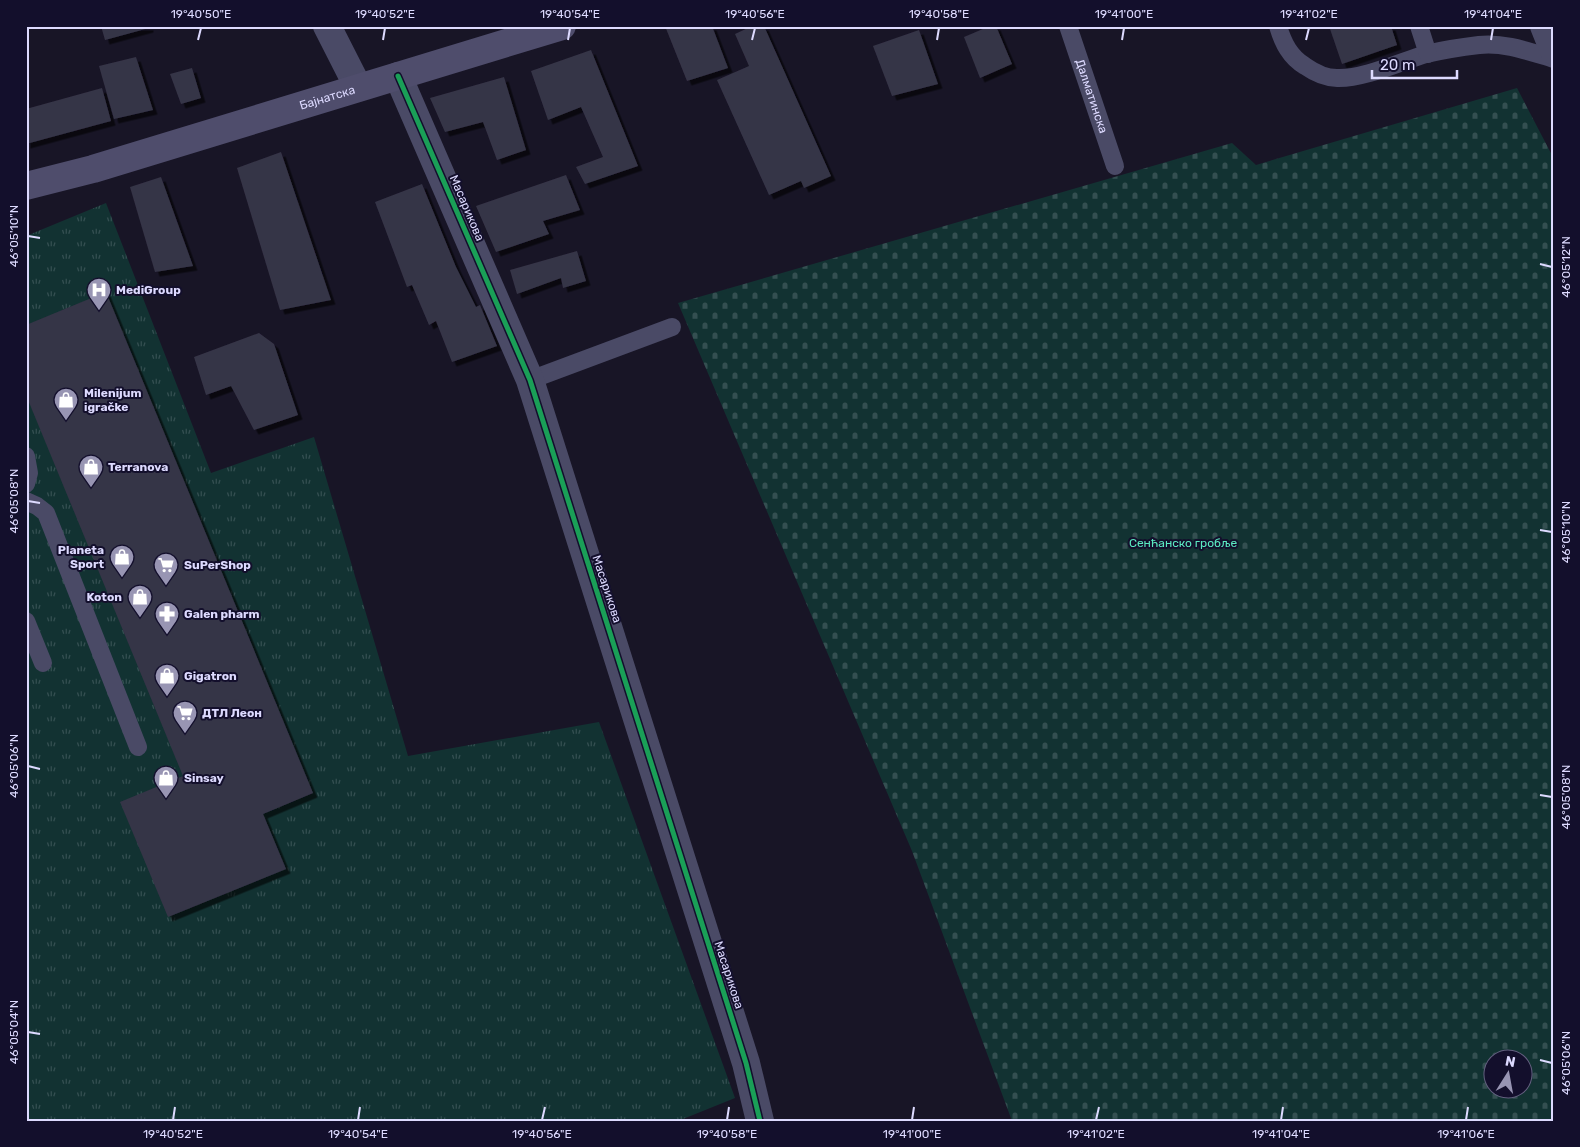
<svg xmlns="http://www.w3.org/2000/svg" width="1580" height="1147" font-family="Rubik,sans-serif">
  <defs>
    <pattern id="grass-tufts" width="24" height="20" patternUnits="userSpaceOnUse" patternTransform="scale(1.25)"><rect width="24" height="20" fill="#123232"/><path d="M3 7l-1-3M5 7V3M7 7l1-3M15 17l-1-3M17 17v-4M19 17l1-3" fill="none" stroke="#344f51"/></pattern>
    <pattern id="cemetery-stones" width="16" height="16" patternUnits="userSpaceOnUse" patternTransform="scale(1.25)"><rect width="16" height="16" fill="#123232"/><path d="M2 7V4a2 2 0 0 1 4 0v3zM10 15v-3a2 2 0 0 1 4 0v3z" fill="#344f51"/></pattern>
    <filter id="shadow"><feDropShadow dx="4.5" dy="4.5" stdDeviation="0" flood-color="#0009"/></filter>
  </defs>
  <rect width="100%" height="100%" fill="#181526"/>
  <path fill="url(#grass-tufts)" d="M106 203 211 473 314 437 408 756 599 722 735 1098 678 1121H26V236Z"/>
  <path fill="url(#cemetery-stones)" fill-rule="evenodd" d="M1517 88 1554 159V1121H1012L912 851 678 303 1232 143 1256 165ZM1492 1060H1522V1090H1492Z"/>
  <g fill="#363447" filter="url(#shadow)">
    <path d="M101 26H149V28L105 40Z"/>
    <path d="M665 26H712L728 68 687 81Z"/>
    <path d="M752 26H764L831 176 804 188 801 181 769 195 717 80 749 66 735 34Z"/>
    <path d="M990 26H996L1012 64 980 78 964 37Z"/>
    <path d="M1329 26H1391L1397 45 1342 64Z"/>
    <path d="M919 30 938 84 892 96 873 46Z"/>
    <path d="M591 50 638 166 585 184 576 167 603 157 581 107 548 120 531 71Z"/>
    <path d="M136 57 153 110 114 119 99 66Z"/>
    <path d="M192 68 201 98 181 104 170 74Z"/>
    <path d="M504 77 526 150 497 160 483 122 445 132 430 98Z"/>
    <path d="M102 88 111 121 26 144V109Z"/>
    <path d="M281 152 331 300 280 310 237 168Z"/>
    <path d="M566 175 580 210 543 221 549 234 496 252 476 206Z"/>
    <path d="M161 177 193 266 155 272 130 187Z"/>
    <path d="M422 184 456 267 476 307 480 305 497 346 452 362 436 321 429 325 412 285 407 287 375 202Z"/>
    <path d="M577 251 586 281 563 288 561 278 517 294 510 270Z"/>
    <path d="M106 292 313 793 263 814 286 869 168 917 120 802 183 776 26 395V325Z"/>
    <path d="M259 333 274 344 298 415 254 430 231 386 206 395 194 357Z"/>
  </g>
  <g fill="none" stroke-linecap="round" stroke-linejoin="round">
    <g stroke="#4a4a66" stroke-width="18">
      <path id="s1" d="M1068 26 1115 166"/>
      <path d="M1278 26C1283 43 1290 57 1305 66 1315 73 1325 78 1337 78 1363 79 1400 62 1426 54 1443 50 1462 47 1479 45 1504 42 1530 52 1554 59"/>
      <path d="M1419 26 1428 54"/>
      <path d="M530 380 672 327"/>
      <path d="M26 456 29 473 26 484"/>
      <path d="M26 501 37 506 46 513 138 747"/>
      <path d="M26 621 43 663"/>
    </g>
    <g stroke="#4a4a66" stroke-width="28">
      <path d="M327 26 358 87"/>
      <path d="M1544 26 1554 51"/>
      <path d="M398 76 530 380 746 1063 760 1121"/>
    </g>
    <path stroke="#4f4d6c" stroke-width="28" id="s2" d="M26 186 93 169 562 26"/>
    <defs>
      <path id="cycleway" d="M398 76 530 380 746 1063 760 1121"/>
    </defs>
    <use href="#cycleway" stroke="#130f2c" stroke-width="8"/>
    <use href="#cycleway" stroke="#1a9f57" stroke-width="5"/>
  </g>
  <path fill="none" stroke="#dddaff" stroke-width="2" d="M198 40 201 28M383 40 385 28M568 40 570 28M752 40 755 28M937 40 939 28M1122 40 1124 28M1306 40 1309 28M1491 40 1493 28M28 236 40 238M1540 264 1552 267M28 501 40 503M1540 530 1552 532M28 766 40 769M1540 795 1552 797M28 1032 40 1034M1540 1060 1552 1063M173 1120 175 1107M358 1120 360 1107M542 1120 545 1107M727 1120 729 1107M912 1120 914 1107M1096 1120 1099 1107M1281 1120 1283 1107M1466 1120 1468 1107"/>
  <defs>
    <symbol id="hospital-pin" viewBox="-11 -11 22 30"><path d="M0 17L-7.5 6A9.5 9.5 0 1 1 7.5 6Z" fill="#9895b3" stroke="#130f2c"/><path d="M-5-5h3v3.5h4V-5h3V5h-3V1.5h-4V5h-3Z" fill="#fff"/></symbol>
    <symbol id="shop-pin" viewBox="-11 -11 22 30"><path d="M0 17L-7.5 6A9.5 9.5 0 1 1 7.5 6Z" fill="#9895b3" stroke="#130f2c"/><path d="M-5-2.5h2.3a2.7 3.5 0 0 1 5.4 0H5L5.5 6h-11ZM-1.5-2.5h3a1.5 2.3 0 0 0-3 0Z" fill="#fff"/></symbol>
    <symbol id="supermarket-pin" viewBox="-11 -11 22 30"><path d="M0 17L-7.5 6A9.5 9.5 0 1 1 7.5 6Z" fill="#9895b3" stroke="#130f2c"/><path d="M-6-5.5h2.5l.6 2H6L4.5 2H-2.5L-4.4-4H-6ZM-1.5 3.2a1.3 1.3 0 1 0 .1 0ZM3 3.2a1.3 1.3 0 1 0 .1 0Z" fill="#fff"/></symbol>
    <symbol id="pharmacy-pin" viewBox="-11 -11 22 30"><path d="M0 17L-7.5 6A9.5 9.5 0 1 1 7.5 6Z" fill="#9895b3" stroke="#130f2c"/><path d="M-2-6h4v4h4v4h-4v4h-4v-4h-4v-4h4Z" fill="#fff"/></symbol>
  </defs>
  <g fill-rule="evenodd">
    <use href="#hospital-pin" x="85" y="276" width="28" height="38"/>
    <use href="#shop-pin" x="52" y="386" width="28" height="38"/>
    <use href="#shop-pin" x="77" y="453" width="28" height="38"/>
    <use href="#shop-pin" x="108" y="543" width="28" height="38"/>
    <use href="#supermarket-pin" x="152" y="551" width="28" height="38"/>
    <use href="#shop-pin" x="126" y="583" width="28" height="38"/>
    <use href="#pharmacy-pin" x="153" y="600" width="28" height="38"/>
    <use href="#shop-pin" x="153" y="662" width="28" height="38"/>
    <use href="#supermarket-pin" x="171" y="699" width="28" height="38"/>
    <use href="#shop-pin" x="152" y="764" width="28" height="38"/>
  </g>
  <g text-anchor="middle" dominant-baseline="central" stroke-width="4" stroke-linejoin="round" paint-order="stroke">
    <g font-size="12" fill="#dddaff" stroke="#130f2c">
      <text stroke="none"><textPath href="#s2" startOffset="314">Бајнатска</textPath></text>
      <text stroke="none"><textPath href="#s1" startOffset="74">Далматинска</textPath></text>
      <text transform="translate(467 208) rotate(67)">Масарикова</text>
      <text transform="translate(607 589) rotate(72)">Масарикова</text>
      <text transform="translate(729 975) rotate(72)">Масарикова</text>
    </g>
    <g font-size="12" font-weight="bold" fill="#dddaff" stroke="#130f2c" text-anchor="start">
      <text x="116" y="290">MediGroup</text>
      <text x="84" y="393">Milenijum<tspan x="84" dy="14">igračke</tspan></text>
      <text x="108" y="467">Terranova</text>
      <text x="104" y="550" text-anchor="end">Planeta<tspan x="104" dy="14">Sport</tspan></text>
      <text x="184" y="565">SuPerShop</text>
      <text x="122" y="597" text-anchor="end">Koton</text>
      <text x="184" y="614">Galen pharm</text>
      <text x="184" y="676">Gigatron</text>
      <text x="202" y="713">ДТЛ Леон</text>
      <text x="184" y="778">Sinsay</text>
    </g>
    <g font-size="12" fill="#5beac2" stroke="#130f2c">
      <text x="1183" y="543">Сенћанско гробље</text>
    </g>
  </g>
  <rect width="1580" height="1147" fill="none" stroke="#130f2c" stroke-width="55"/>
  <g transform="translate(1508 1074) rotate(11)"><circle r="24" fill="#130f2c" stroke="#646080"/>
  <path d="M0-4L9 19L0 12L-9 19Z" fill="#9895b3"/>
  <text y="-8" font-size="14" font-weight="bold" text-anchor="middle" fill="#dddaff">N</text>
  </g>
  <path d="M1372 70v8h85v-8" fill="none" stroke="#dddaff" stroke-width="2.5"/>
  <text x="1380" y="70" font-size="15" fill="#dddaff" stroke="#130f2c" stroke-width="4" paint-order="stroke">20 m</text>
  <rect x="28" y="28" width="1524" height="1092" fill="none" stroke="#dddaff" stroke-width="2"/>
  <g font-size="12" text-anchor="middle" fill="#dddaff">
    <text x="201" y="18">19°40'50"E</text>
    <text x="385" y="18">19°40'52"E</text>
    <text x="570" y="18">19°40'54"E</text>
    <text x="755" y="18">19°40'56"E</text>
    <text x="939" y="18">19°40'58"E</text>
    <text x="1124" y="18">19°41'00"E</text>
    <text x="1309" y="18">19°41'02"E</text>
    <text x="1493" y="18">19°41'04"E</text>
    <text transform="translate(14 236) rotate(-90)" y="4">46°05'10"N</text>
    <text transform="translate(1566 267) rotate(-90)" y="4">46°05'12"N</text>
    <text transform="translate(14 501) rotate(-90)" y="4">46°05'08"N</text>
    <text transform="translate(1566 532) rotate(-90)" y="4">46°05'10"N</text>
    <text transform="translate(14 766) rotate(-90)" y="4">46°05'06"N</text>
    <text transform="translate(1566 797) rotate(-90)" y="4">46°05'08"N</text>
    <text transform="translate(14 1032) rotate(-90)" y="4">46°05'04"N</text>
    <text transform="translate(1566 1063) rotate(-90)" y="4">46°05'06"N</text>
    <text x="173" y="1138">19°40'52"E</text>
    <text x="358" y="1138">19°40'54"E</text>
    <text x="542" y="1138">19°40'56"E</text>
    <text x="727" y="1138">19°40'58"E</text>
    <text x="912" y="1138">19°41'00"E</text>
    <text x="1096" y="1138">19°41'02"E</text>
    <text x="1281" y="1138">19°41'04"E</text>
    <text x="1466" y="1138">19°41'06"E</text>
  </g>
</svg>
